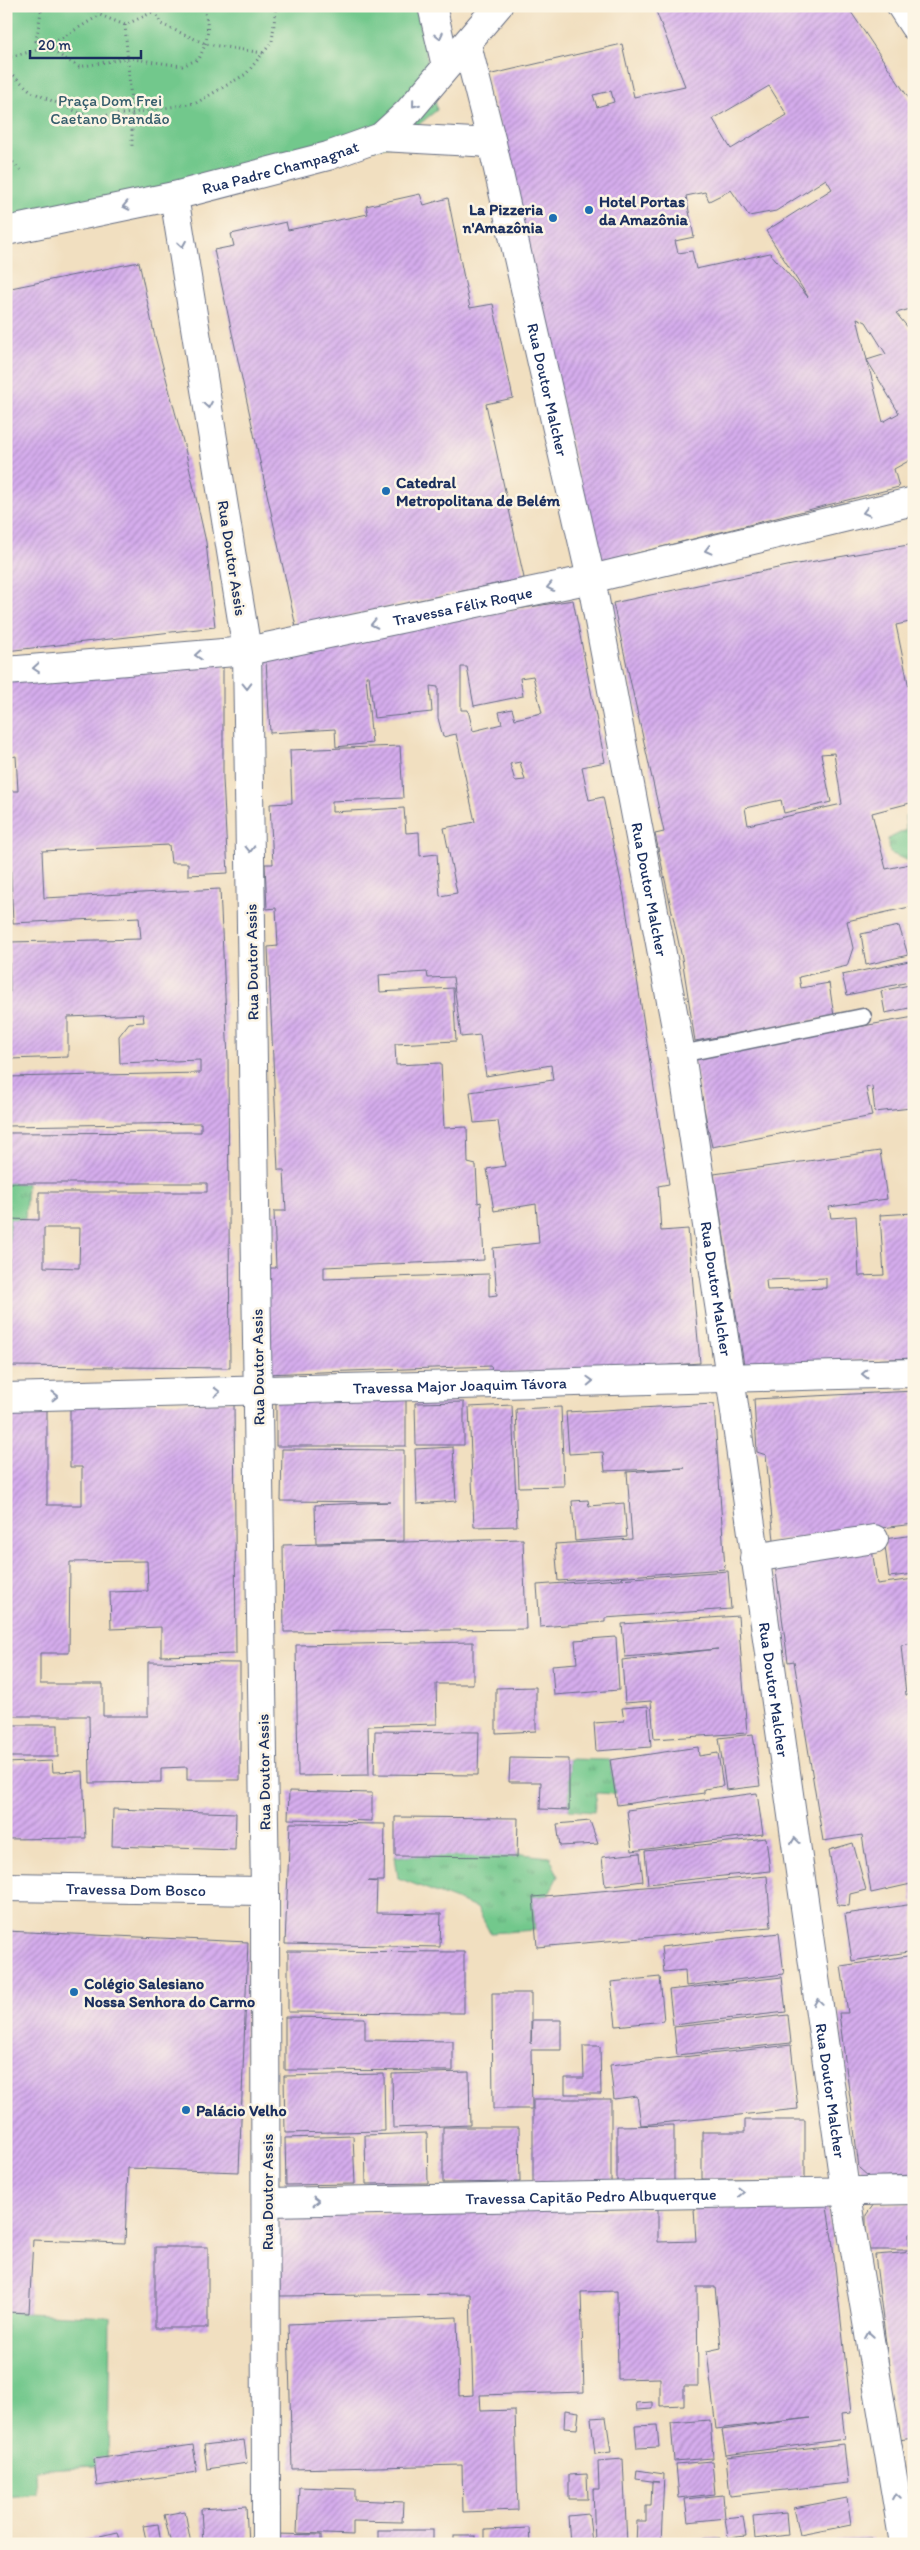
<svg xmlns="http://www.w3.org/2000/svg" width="920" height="2550" font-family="Itim,sans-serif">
  <defs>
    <pattern id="grass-tufts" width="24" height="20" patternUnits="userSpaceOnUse" patternTransform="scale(1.25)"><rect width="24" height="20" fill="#72c88c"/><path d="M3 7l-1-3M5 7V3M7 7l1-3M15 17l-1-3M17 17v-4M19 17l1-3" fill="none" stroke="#5da376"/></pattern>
    <pattern id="building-hatch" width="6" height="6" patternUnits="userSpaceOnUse" patternTransform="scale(1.25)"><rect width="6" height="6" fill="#d6aded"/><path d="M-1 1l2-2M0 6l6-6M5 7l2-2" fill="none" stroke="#ad8dc3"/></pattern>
  </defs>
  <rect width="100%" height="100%" fill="#fcf5e5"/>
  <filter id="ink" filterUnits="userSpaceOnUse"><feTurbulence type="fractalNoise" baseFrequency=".02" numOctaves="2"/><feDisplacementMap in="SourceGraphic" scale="10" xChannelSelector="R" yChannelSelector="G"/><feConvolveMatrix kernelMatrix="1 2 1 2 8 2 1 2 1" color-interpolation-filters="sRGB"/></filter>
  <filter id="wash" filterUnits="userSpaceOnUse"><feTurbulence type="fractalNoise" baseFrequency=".0096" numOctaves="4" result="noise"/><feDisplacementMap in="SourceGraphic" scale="20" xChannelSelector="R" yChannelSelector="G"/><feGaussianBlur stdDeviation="1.12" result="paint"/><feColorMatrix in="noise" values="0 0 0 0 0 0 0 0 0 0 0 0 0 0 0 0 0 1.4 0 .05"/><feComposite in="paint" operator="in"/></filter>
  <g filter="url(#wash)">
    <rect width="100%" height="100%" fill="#f1dfc0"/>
    <g fill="url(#grass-tufts)" stroke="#467c75">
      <path d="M914 813V863H913L890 853 888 839 906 830 905 816Z"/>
      <path d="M6 1183H27L25 1219 10 1220 7 1366Z"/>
      <path d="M569 1759 610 1760 615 1794 597 1793 594 1812 569 1810Z"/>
      <path d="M522 1854 550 1857 558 1876 548 1895 533 1897 535 1930 490 1933 477 1908 398 1878 395 1856Z"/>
    </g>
    <g fill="#72c88c" stroke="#467c75">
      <path d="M6 6H417L437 110 393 145 6 227Z"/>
      <path d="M6 2312 110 2317 108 2465 35 2470 36 2494 6 2497Z"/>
    </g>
    <g id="blocks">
      <g fill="url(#building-hatch)" fill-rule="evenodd">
        <path d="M654 6H847L914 106V308L896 313 914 335V458L894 469 899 487 598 563 488 75 622 44 634 97 685 86ZM769 86 787 115 731 149 713 119ZM611 91 614 102 597 107 593 95ZM826 179 832 189 766 231 808 297 770 253 696 269 692 251 678 253 675 241 694 237 686 196 705 192 709 201 731 190 749 216 776 211ZM857 318 866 322 886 354 867 360ZM867 360 899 413 883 422Z"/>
        <path d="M420 194 424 205 448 198 470 308 493 304 513 398 486 404 524 578 296 627 214 250 234 246 231 234 286 222 288 230 368 214 366 206Z"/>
        <path d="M139 262 154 333 185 449 206 542 215 627 6 651V289Z"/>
        <path d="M914 544V621L896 625 914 712V802L872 813 886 869 914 863V906L847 921 853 948 847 966 799 977 801 988 829 983 834 1016 695 1041 682 958 655 834 664 832 613 603 792 565ZM834 753 842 804 748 825 745 808 781 800 784 813 831 802 821 754Z"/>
        <path d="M573 600 605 762 582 767 589 800 603 797 624 896 669 1184 658 1186 661 1231 688 1229 700 1363 561 1373 492 1372 491 1366 264 1374 261 1268H276L274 1211H286L284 1170H278L268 947 278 946 276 908 267 909 265 864H273L270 804 292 803 290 750 400 746 403 798 332 801V812L404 808 406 833 419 832 420 856 437 854 440 896 457 893 444 828 475 822 456 734 443 737 438 718V687L430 686 432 712 374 718 369 676H366L372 743 336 747 335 729 270 733 266 660 426 624ZM461 667H467L474 706 523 696 520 678 533 676 542 713 515 719 512 709 499 712 502 724 473 731 468 710H461ZM520 762 525 780 515 781 510 764ZM427 972 428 978 453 977 461 1037 480 1035 486 1076 551 1065 553 1080 470 1092 474 1123 498 1121 505 1166 487 1169 494 1211 536 1204 539 1243 493 1248 497 1295 489 1296V1274L324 1279V1267L484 1260 481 1202 478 1203 476 1165 468 1163 467 1127 444 1128 441 1063 396 1065 395 1044 456 1041 453 988 380 992 379 975Z"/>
        <path d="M223 655V779L228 873 188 875V863H171L169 845 42 851 44 898 220 889 228 1059 230 1368 7 1366 10 1219 39 1220V1192H207V1183H6V1133L201 1132V1123L6 1126V1077L200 1073V1060L120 1063 119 1036 129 1023 144 1022 143 1014 68 1017V1057L10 1059 9 1016H6V992H10L9 942 141 939 139 917 13 923 9 832H6V791H18L16 756 6 758V674ZM44 1228H80L79 1268 44 1267Z"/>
        <path d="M899 926 908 955 866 965 861 934Z"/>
        <path d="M914 960V981L847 995 842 975Z"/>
        <path d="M914 984V1007L885 1013 881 991Z"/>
        <path d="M914 1017V1120L911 1108 875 1112 872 1086 866 1088 872 1116 712 1147 693 1056Z"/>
        <path d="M880 1151 887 1199 829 1207 831 1218 856 1216 859 1276 884 1275 880 1215 914 1213V1358L744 1365 714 1174ZM826 1278V1288L767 1290 766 1280Z"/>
        <path d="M914 1391V1524L774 1541 766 1455 757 1452 754 1399Z"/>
        <rect x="276" y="1399" width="130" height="47"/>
        <path d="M234 1402 236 1654 161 1656V1627L111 1629 110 1592 148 1591 147 1561 70 1562 69 1653H40V1684H103V1716H148V1662L240 1663V1780H187V1767L161 1768V1782L90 1783 89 1716H6V1405H47V1505H82V1467H70V1403Z"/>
        <path d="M464 1402V1445H416L415 1403Z"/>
        <path d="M714 1404 725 1569 558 1581 555 1544 632 1539 627 1472 685 1468 605 1471 603 1452 569 1454 566 1412Z"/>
        <path d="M512 1405 517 1526 474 1527 469 1407Z"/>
        <path d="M561 1407 564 1486 519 1487 516 1409Z"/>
        <path d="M453 1447 456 1501 417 1504 415 1449Z"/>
        <path d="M282 1449 404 1450V1541L316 1543 315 1505 391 1502 281 1501Z"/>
        <path d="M588 1500 589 1506 624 1503 627 1537 575 1541 572 1501Z"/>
        <path d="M914 1535V1574L889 1577 884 1539Z"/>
        <path d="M523 1539 526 1629 284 1632 283 1545Z"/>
        <path d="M872 1549 877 1584 914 1579V1643L901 1645 906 1695 914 1694V1902H912L911 1884 871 1893 862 1835 823 1841 794 1661 788 1662 775 1564Z"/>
        <path d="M728 1571 731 1609 605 1618V1622L540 1627 537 1585Z"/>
        <path d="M738 1616 747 1733 654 1739 651 1701 625 1703 622 1660 718 1649 625 1657 622 1624Z"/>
        <path d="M616 1637 619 1690 554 1695 552 1665 577 1663 575 1640Z"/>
        <path d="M473 1642V1684H436L437 1724 368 1726 369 1775 298 1776 296 1645Z"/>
        <path d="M536 1687V1731L496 1733V1688Z"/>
        <path d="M648 1706 651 1747 596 1751 594 1723 624 1721 622 1708Z"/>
        <rect x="6" y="1725" width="52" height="32"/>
        <path d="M375 1731 479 1732 478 1775 374 1774Z"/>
        <path d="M753 1734 760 1786 726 1790 719 1738Z"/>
        <path d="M698 1747 699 1756 718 1753 723 1786 704 1789V1793L617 1805 610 1760Z"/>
        <path d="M510 1758 569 1759V1810L540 1809 541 1782H509Z"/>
        <path d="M52 1761 53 1772 83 1771 86 1838 6 1839V1763Z"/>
        <path d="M289 1791 372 1793V1821L288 1819Z"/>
        <path d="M757 1793 763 1834 632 1851 627 1810Z"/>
        <path d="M113 1809 236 1813 235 1850 112 1846Z"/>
        <path d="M395 1817 518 1818 517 1857 395 1856Z"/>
        <path d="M590 1821 598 1844 560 1846 557 1824Z"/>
        <path d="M290 1823 385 1824 384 1881H368L377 1882 376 1913 441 1914 440 1947 285 1944Z"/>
        <path d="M766 1838 770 1871 648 1884 645 1851Z"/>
        <path d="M853 1843 866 1890 850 1894 849 1906 838 1905 829 1850Z"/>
        <path d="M640 1853 643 1881 605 1886 602 1857Z"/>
        <path d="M767 1876 771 1927 537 1947 533 1897Z"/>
        <path d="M914 1904V1951L852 1961 845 1914Z"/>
        <path d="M6 1931 248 1942 239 2172 128 2168 125 2243 33 2240 29 2313 6 2312Z"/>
        <path d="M779 1933 784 1974 686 1986 685 1970 664 1972 661 1947Z"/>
        <path d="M288 1951 464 1952V2013L288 2012Z"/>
        <path d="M914 1955V2175L869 2177 859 2168 839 2013H848L841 1966Z"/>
        <path d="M660 1977 664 2021 616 2026 611 1982Z"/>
        <path d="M782 1977 786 2012 673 2025 669 1990Z"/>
        <path d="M492 1993H531V2044L532 2020H561V2050H531L532 2109H493Z"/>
        <path d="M788 2015 791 2043 677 2055 674 2027Z"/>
        <path d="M285 2017 365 2018V2040L453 2041V2071L285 2070Z"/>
        <path d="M791 2045 798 2109 641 2125 637 2096 614 2099 610 2065Z"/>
        <path d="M583 2046H600L601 2094H565V2078H584Z"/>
        <path d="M469 2072 470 2125 393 2128 392 2074Z"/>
        <path d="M384 2074 385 2131 285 2133 284 2076Z"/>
        <rect x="533" y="2099" width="78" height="85"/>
        <path d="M745 2120H805V2179H702V2132H745Z"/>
        <path d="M674 2125V2184H617V2126Z"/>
        <path d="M443 2127H519L520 2182 443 2183Z"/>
        <path d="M427 2133 428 2183 366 2184 365 2135Z"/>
        <path d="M353 2136 355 2184 286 2185 285 2138Z"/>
        <path d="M826 2201 832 2238 851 2413 842 2414 845 2439 726 2455 722 2430 810 2418 716 2429 707 2351 721 2348 715 2287H697L698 2386H684V2405L660 2406V2378L618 2379 617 2291 581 2292 584 2392 480 2395 481 2411 515 2410 518 2510 463 2512 462 2465 292 2469 288 2324 457 2317 459 2396 473 2395 470 2294 280 2296 279 2215 658 2209V2242L696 2241 694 2209Z"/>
        <path d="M874 2204H914V2233H909V2250H866V2215Z"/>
        <rect x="155" y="2247" width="53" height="81"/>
        <path d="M914 2252V2438L898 2440 875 2255Z"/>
        <path d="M653 2402V2409L637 2410 636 2403Z"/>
        <path d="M565 2410 579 2412 577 2429 564 2428Z"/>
        <path d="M606 2417 611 2452 595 2454 591 2418Z"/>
        <path d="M710 2420 713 2458 674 2461 671 2423Z"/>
        <path d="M657 2425 659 2447 637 2448 635 2426Z"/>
        <path d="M244 2440 247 2463 207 2469 204 2445Z"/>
        <path d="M844 2444 848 2483 730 2496 726 2457Z"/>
        <path d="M193 2445 197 2472 97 2486 94 2459Z"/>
        <path d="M623 2459 627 2544H595L593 2489H599L598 2461Z"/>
        <path d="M712 2461 715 2494 679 2498 676 2464Z"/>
        <path d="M637 2470 664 2474 661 2544H636L637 2521H646V2506H651L652 2482H659L636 2479Z"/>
        <path d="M587 2474 588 2499H569V2475Z"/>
        <path d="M299 2487 355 2489V2500L403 2502 402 2522 353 2521V2535L297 2533Z"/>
        <path d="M723 2495 725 2518 688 2522 685 2499Z"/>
        <path d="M847 2498 851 2525 800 2535 794 2508Z"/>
        <path d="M246 2506 248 2544H203L201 2509Z"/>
        <path d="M185 2511 191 2544H171L164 2515Z"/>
        <path d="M786 2513 788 2535 755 2539 753 2516Z"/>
        <path d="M589 2514 592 2544H570L568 2516Z"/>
        <path d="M743 2516 746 2536 728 2538 725 2518Z"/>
        <path d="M158 2524 161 2544H147L143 2526Z"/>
        <path d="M529 2528 530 2544H485V2530Z"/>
        <rect x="378" y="2530" width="55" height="14"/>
        <path d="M118 2532 121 2544H72V2542Z"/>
        <path d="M276 2534 321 2535V2544H276Z"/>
        <rect x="454" y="2536" width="21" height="8"/>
        <path d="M720 2538 721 2544H672V2540Z"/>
        <path d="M872 2538 873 2544H836L835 2540Z"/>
      </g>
    </g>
  </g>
  <g filter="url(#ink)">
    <use href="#blocks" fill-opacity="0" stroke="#666d80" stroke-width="1"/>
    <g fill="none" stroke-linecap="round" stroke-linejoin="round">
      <defs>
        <path id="service" d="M681 1054 863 1017"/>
        <g id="minor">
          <path d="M901 6 914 26"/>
          <path d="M6 231 174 196"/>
          <path id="s1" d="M6 671 247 651 591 579 914 501"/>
          <path id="s2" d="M6 1397 914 1373"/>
          <path d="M754 1558 874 1539"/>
          <path id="s3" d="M6 1887 265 1891"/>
          <path id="s4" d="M267 2202 914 2190"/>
        </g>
        <g id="tertiary">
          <path d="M432 6 446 66"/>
          <path id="s5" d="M467 45 492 143 591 579 681 1054 730 1377 845 2190 904 2544"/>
          <path d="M381 137 492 143"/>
          <path id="s6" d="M266 2544 265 1891 247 651 174 196 328 156 381 137 408 112 498 6"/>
        </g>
      </defs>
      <use href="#service" stroke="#666d80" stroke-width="19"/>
      <use href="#minor" stroke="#666d80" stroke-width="30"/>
      <use href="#tertiary" stroke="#666d80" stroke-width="30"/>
      <g stroke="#666d80" stroke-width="3" stroke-dasharray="1 4" stroke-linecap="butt">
        <path d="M42 6 36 41 79 67 127 58 182 66 199 59C209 37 210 29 203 6"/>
        <path d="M97 6 100 15 125 25 155 11 157 6"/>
        <path d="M155 11 161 24 206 44 263 53"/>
        <path d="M125 25 132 113V146"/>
        <path d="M6 58 45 48 100 15"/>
        <path d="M6 69 32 92 89 117 132 113 196 103 246 74 272 42 276 6"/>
        <path d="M6 155 20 170"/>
      </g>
      <use href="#service" stroke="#fff" stroke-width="16"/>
      <use href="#minor" stroke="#fff" stroke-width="28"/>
      <use href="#tertiary" stroke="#fff" stroke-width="28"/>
    </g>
    <defs><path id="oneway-chevron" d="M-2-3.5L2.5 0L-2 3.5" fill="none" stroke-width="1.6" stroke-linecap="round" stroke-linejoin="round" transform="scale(1.25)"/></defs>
    <g stroke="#8d97ae">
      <use href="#oneway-chevron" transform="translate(439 36) rotate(77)"/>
      <use href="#oneway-chevron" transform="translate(415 104) rotate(129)"/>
      <use href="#oneway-chevron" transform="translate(126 206) rotate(168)"/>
      <use href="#oneway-chevron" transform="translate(182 244) rotate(81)"/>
      <use href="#oneway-chevron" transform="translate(208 405) rotate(81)"/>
      <use href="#oneway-chevron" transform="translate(866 512) rotate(166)"/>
      <use href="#oneway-chevron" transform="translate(708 550) rotate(166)"/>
      <use href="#oneway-chevron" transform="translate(550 587) rotate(168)"/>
      <use href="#oneway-chevron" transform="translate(374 624) rotate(168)"/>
      <use href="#oneway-chevron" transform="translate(198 655) rotate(175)"/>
      <use href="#oneway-chevron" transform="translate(36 668) rotate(175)"/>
      <use href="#oneway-chevron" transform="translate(247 686) rotate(89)"/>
      <use href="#oneway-chevron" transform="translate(250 849) rotate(89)"/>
      <use href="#oneway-chevron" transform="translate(865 1374) rotate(179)"/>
      <use href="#oneway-chevron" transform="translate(590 1381) rotate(-2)"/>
      <use href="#oneway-chevron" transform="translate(217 1392) rotate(-1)"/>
      <use href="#oneway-chevron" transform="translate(55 1396) rotate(-1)"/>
      <use href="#oneway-chevron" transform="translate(795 1841) rotate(-98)"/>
      <use href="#oneway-chevron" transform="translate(818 2002) rotate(-98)"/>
      <use href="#oneway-chevron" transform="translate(741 2192) rotate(-1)"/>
      <use href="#oneway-chevron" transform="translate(316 2201) rotate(-1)"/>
      <use href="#oneway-chevron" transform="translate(869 2335) rotate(-99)"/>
      <use href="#oneway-chevron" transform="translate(896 2496) rotate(-99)"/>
    </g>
  </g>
  <g fill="#1f6fb2" stroke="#fcf5e5" stroke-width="2">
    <circle cx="589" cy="210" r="5"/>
    <circle cx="553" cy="218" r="5"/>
    <circle cx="386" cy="491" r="5"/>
    <circle cx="74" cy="1992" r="5"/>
    <circle cx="186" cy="2110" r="5"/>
  </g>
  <g text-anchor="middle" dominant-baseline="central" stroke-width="5" stroke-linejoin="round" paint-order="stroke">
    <g font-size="16" fill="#355d6c" stroke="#fcf5e5">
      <text x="110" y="100">Praça Dom Frei<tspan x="110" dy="18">Caetano Brandão</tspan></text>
    </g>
    <g font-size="16" fill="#1b2f5e" stroke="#fcf5e5">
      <text stroke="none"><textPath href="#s6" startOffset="2464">Rua Padre Champagnat</textPath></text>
      <text stroke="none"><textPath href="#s5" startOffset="354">Rua Doutor Malcher</textPath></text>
      <text transform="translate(232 558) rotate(81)">Rua Doutor Assis</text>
      <text stroke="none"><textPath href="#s1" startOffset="462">Travessa Félix Roque</textPath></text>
      <text stroke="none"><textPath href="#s5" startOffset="864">Rua Doutor Malcher</textPath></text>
      <text transform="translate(252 962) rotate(-91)">Rua Doutor Assis</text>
      <text stroke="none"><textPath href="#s5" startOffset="1269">Rua Doutor Malcher</textPath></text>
      <text transform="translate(258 1367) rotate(-91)">Rua Doutor Assis</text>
      <text stroke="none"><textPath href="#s2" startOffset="454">Travessa Major Joaquim Távora</textPath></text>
      <text stroke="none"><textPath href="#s5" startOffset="1674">Rua Doutor Malcher</textPath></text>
      <text transform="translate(264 1772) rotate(-91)">Rua Doutor Assis</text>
      <text stroke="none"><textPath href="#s3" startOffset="130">Travessa Dom Bosco</textPath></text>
      <text stroke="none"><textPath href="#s5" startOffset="2079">Rua Doutor Malcher</textPath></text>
      <text transform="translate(267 2192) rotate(-90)">Rua Doutor Assis</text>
      <text stroke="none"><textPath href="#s4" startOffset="324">Travessa Capitão Pedro Albuquerque</textPath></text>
    </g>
    <g font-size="16" font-weight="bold" fill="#1b2f5e" stroke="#fcf5e5" text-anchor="start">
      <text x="599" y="201">Hotel Portas<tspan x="599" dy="18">da Amazônia</tspan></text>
      <text x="543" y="209" text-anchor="end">La Pizzeria<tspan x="543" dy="18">n'Amazônia</tspan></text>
      <text x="396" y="482">Catedral<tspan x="396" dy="18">Metropolitana de Belém</tspan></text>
      <text x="84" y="1983">Colégio Salesiano<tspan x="84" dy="18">Nossa Senhora do Carmo</tspan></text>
      <text x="196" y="2110">Palácio Velho</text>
    </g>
  </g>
  <rect width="920" height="2550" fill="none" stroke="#fcf5e5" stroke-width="25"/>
  <path d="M30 50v8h111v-8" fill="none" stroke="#1b2f5e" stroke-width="2.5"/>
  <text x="38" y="50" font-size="15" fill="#1b2f5e" stroke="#fcf5e5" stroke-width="4" paint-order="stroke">20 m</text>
</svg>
